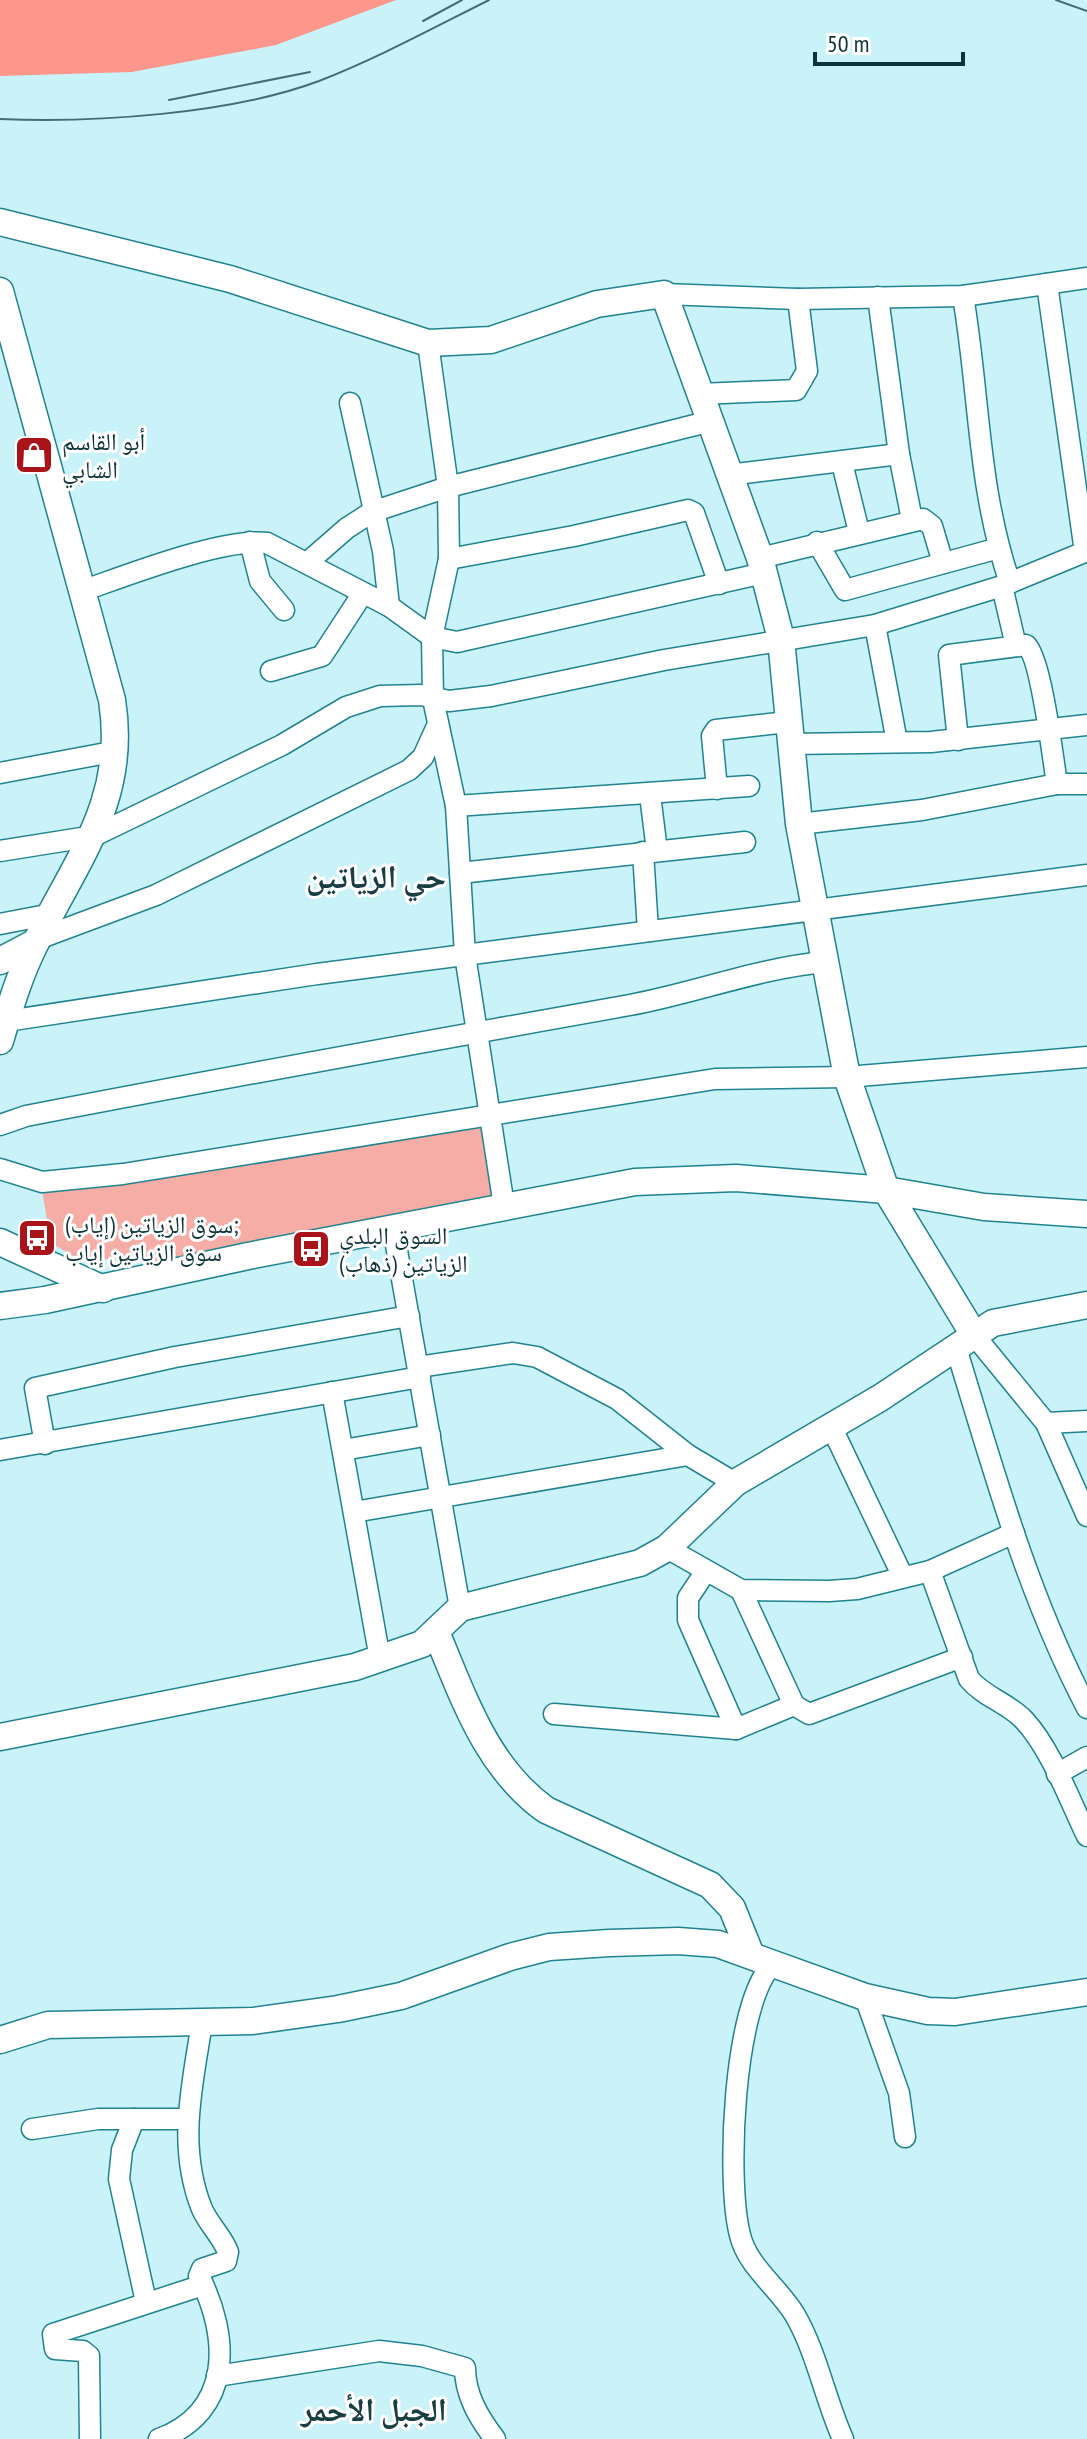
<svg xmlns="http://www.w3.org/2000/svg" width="1087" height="2439" font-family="'PT Sans Narrow','Noto Naskh Arabic',sans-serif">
  <rect width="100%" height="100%" fill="#c9f3f9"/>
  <path fill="#f5ada5" d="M487 1119 497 1196 158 1261 77 1258 51 1243 42 1190Z"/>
  <path fill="#ff968c" d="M0 0H396L276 45 132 72 0 76Z"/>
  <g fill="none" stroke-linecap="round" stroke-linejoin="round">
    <defs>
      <g id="minor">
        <path d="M1047 284 1085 552"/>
        <path d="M664 294 798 299 963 296 1087 278"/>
        <path d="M963 296C980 396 977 486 1010 583"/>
        <path d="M878 297 899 454 912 520"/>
        <path d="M428 343 448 487 449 559 432 637 433 699 456 806 465 955 504 1206"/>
        <path d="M700 394 796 390 807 371 798 299"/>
        <path d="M350 403 383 551 389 606"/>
        <path d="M842 463 859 532"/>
        <path d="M728 475 899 454"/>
        <path d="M250 542 260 581 284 610"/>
        <path d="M817 542 845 590 999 548"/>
        <path d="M760 558 923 519 932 526 943 563"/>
        <path d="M449 559 574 536 688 510 694 513 719 584"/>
        <path d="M308 562 347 528 372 512 448 487 711 421"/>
        <path d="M1002 586 1016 646"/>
        <path d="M82 591C125 576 225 537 267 543L389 606 432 637 457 642 764 573"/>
        <path d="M875 625 897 742"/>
        <path d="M271 671 322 656 363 593"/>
        <path d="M958 740 949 655 1026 645C1041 657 1053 759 1057 784"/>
        <path d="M790 744 931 742 1087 725"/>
        <path d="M0 773 117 751"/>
        <path d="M717 789 712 736 716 730 787 722"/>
        <path d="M650 795 657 851"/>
        <path d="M456 806 749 786"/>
        <path d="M799 824 922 810 1057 784H1087"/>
        <path d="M0 851 94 836 282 745 346 707 380 696 421 695 449 701 491 696 664 660 875 625 1002 586 1087 551"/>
        <path d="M643 852 648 931"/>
        <path d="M460 873 745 842"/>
        <path d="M0 924 52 914"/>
        <path d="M38 939 156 895 409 770 423 757 438 724"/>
        <path d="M0 1022 317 974 1087 875"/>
        <path d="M0 1125 26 1116C227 1077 428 1041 630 1005 696 993 758 968 825 962"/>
        <path d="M0 1169 42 1182 123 1174 715 1079 847 1077 1087 1057"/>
        <path d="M393 1228 460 1608"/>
        <path d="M974 1335 1046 1423 1087 1516"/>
        <path d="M956 1348C994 1471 1027 1594 1087 1708"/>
        <path d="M418 1367 513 1353 537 1357 617 1399 688 1455 735 1483"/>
        <path d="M332 1392 380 1659"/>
        <path d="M1046 1423 1087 1421"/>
        <path d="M831 1426 902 1575"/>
        <path d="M45 1444 35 1388 175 1357 409 1316"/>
        <path d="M0 1450 420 1377"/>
        <path d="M343 1450 430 1435"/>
        <path d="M354 1512 688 1455"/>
        <path d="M667 1548 741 1590 829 1591 857 1589 930 1571 1014 1533"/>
        <path d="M706 1571 688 1598V1620L736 1729"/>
        <path d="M930 1571 969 1679C984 1697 1008 1703 1024 1720 1051 1749 1070 1801 1087 1836"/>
        <path d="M741 1590 794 1705 809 1714 962 1657"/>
        <path d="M554 1714 736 1729 794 1705"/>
        <path d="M1057 1774 1087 1757"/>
        <path d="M773 1964C733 2002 726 2182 740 2235 747 2266 779 2288 795 2315 817 2353 825 2399 843 2439"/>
        <path d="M865 1997 899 2093 905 2137"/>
        <path d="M134 2119 122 2150 119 2179 146 2302"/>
        <path d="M32 2129 98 2119H187"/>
        <path d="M217 2376 379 2351 422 2356 465 2368C465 2395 479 2418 495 2439"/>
        <path d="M90 2439 89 2356 83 2351 55 2349 53 2334 203 2285"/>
        <path d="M159 2439C233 2412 230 2337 199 2276L202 2269 226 2261 228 2252C222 2236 209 2225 202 2209 177 2147 192 2086 202 2023"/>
      </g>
      <g id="tertiary">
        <path d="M0 222 230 279 428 343 491 340 597 304 664 294 760 558 781 639 799 824 847 1077 886 1190 974 1335"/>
        <path d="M0 291 112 700C128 800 76 860 35 944 19 976 10 1007 0 1041"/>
        <path d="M0 961 36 942"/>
        <path d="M0 1242 103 1289"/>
        <path d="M0 1306 45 1300 248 1256 635 1182 736 1178 886 1190 984 1207 1087 1214"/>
        <path d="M436 1632C464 1698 486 1767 546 1810L710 1885 732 1908 751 1955"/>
        <path d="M0 1737 355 1667 422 1644 460 1608 640 1563 667 1548 735 1483 880 1398 993 1323 1087 1305"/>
        <path d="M0 2040 48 2025 253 2021 338 2009 401 1996 510 1957 549 1947 609 1943 678 1941 718 1944 865 1997 928 2011 955 2012 1087 1992"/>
      </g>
    </defs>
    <use href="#minor" stroke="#20838f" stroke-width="23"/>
    <use href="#tertiary" stroke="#20838f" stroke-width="29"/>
    <use href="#minor" stroke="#fff" stroke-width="20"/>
    <use href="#tertiary" stroke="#fff" stroke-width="26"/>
    <g stroke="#456e73" stroke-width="2">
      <path d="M1056 0 1087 11"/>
      <path d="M423 21 462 0"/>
      <path d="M169 100 310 72"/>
      <path d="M0 119C94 123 231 114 319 81 378 58 433 28 489 0"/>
    </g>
  </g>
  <defs>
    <symbol id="shop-square" viewBox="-11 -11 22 22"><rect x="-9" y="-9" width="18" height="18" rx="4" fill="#a9141a" stroke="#fff"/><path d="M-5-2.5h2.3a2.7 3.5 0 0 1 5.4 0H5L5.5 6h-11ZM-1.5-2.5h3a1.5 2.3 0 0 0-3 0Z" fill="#fff"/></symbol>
    <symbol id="bus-square" viewBox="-11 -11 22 22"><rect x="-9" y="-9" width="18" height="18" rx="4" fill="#a9141a" stroke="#fff"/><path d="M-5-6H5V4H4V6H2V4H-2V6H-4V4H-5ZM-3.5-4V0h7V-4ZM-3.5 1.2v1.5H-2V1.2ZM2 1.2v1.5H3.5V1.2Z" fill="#fff"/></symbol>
  </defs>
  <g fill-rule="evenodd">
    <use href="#shop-square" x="12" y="433" width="44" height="44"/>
    <use href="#bus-square" x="15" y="1216" width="44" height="44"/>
    <use href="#bus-square" x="289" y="1227" width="44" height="44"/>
  </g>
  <g text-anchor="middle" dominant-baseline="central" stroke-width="6" stroke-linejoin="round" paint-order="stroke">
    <g font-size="24" fill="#0c3439" stroke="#fff" text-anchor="start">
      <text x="62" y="441">أبو القاسم<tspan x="62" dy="28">الشابي</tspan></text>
      <text x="65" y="1224">سوق الزياتين (إياب);<tspan x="65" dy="28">سوق الزياتين إياب</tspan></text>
      <text x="339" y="1235">السوق البلدي<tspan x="339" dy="28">الزياتين (ذهاب)</tspan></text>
    </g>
    <g font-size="32" font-weight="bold" fill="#183e43" stroke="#fff">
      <text x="376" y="876">حي الزياتين</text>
      <text x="374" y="2409">الجبل الأحمر</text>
    </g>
  </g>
  <path d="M815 52v12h148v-12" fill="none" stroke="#0c3439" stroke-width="4"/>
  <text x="827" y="52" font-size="24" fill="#0c3439" stroke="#ffffff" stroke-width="6" paint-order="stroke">50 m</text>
</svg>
